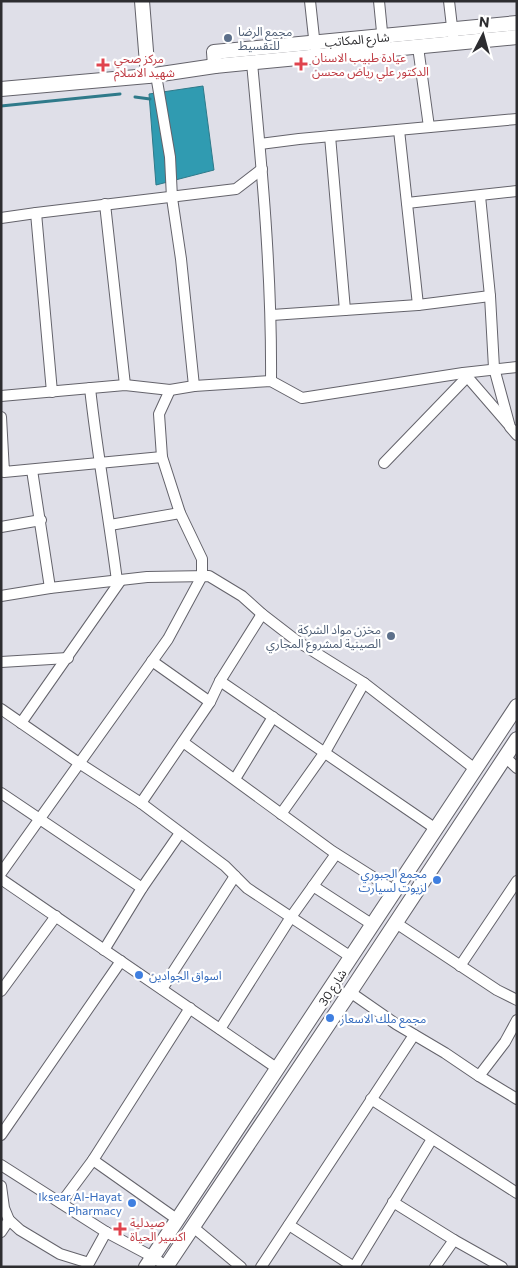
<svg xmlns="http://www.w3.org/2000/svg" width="518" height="1268" font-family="Commissioner,'Noto Sans Arabic',sans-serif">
  <rect width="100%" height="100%" fill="#dfdfe8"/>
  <path fill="#309bb1" stroke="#2f7a8a" d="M203 86 214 170 156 185 149 94Z"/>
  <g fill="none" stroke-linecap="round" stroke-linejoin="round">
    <g stroke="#2f7a8a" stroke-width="3">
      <path d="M135 97 150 99"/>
      <path d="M1 106 120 94"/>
    </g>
    <defs>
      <g id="street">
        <path d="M310 1 315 47"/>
        <path d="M379 1 383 42"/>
        <path d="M449 1 454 44"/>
        <path d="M418 47 429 127"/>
        <path d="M252 63C262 169 272 275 271 381"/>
        <path d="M156 75 170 157 172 198 181 259 194 386"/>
        <path d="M399 130 418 305"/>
        <path d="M330 136 345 310"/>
        <path d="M260 144 299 139 517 119"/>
        <path d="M480 196 490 296 494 368 510 427 517 435"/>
        <path d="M407 203 517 191"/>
        <path d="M105 204 125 385"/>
        <path d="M36 213 52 392"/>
        <path d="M1 218 36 213 236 189 262 169"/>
        <path d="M272 315 418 305 490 296"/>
        <path d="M464 373 509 425"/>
        <path d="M90 388C97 453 109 517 117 581"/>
        <path d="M1 396 125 385 170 390 194 386 271 381 302 398 463 373 517 367"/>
        <path d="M1 417 4 472 162 457"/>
        <path d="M384 463 467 377"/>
        <path d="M32 470 50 588"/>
        <path d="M110 525 180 513"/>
        <path d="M1 527 41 520"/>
        <path d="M1 596 50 588 147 577 209 576 242 596 262 614 297 641 364 683 475 769"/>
        <path d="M152 661 210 702"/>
        <path d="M1 662 68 658"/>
        <path d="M220 681 436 829"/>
        <path d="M1 709 79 763 141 803 225 866 247 888 351 957"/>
        <path d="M21 723 121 580"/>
        <path d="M183 742 332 851 395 891"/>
        <path d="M505 757 517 768"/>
        <path d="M235 779 273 717"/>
        <path d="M1 793 142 888"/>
        <path d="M141 803 210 702 220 681 262 614"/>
        <path d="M281 814 325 752 364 683"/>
        <path d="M1 873 168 639 202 576V559L180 513 162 457 159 414 170 390"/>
        <path d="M1 879 278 1069"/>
        <path d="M313 886 373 925"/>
        <path d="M396 923 497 990 517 1000"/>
        <path d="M104 950 142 888 180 833"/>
        <path d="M460 966 517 881"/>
        <path d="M162 989 235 876"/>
        <path d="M1 991 56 916"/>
        <path d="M350 992 396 1024 445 1053 479 1076 517 1099"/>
        <path d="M220 1029 291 917 336 854"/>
        <path d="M479 1076 505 1042 517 1020"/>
        <path d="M371 1099 517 1193"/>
        <path d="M1 1135 121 961"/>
        <path d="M93 1160 178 1220"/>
        <path d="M1 1165 106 1232 153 1257 167 1267"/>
        <path d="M1 1186 4 1208 9 1220 20 1230 60 1254 89 1263 106 1232"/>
        <path d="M393 1202 454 1240 502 1267"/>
        <path d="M61 1203 93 1160 190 1008"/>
        <path d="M289 1225 354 1267 432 1139"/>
        <path d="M193 1227 241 1267"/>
        <path d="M1 1232 9 1220"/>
        <path d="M261 1267 414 1035"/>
        <path d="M435 1267 454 1240"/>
      </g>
      <g id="secondary">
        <path d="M142 1 148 76"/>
        <path d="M215 66 214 52 517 23"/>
        <path d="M1 89 148 76 215 66 517 37"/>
        <path d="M146 1267 517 706"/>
        <path d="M166 1267 350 992 517 739"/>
      </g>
    </defs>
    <use href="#street" stroke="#64636b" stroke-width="12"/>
    <use href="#secondary" stroke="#64636b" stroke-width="16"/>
    <use href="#street" stroke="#fff" stroke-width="10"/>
    <use href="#secondary" stroke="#fff" stroke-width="14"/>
  </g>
  <g fill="#5c6f8a" stroke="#fff" stroke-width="2">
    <circle cx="228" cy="38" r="5"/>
    <circle cx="391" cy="636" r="5"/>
  </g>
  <g fill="#e0444e" stroke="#fff" stroke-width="2">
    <path d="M298.5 56.5h5v5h5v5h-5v5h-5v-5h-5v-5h5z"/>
    <path d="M100.5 57.5h5v5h5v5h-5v5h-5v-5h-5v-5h5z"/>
    <path d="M117.5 1221.5h5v5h5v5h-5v5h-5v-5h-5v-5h5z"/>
  </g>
  <g fill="#3f7fe0" stroke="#fff" stroke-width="2">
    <circle cx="437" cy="880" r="5"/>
    <circle cx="139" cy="975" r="5"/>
    <circle cx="330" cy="1018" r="5"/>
    <circle cx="132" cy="1203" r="5"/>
  </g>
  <g text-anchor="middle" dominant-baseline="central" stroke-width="4.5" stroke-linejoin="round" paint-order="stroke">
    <g font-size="12" fill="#4e5e75" stroke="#fff" text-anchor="start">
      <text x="238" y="31">مجمع الرضا<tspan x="238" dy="14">للتقسيط</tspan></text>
      <text x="381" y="629" text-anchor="end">مخزن مواد الشركة<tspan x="381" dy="14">الصينية لمشروع المجاري</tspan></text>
    </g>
    <g font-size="12" fill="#2d2d30" stroke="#fff">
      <text transform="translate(357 39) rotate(-5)">شارع المکاتب</text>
      <text transform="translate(332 987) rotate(-57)">شارع 30</text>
    </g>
    <g font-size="12" fill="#be3a42" stroke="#fff" text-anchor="start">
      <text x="312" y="57">عيادة طبيب الاسنان<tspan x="312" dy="14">الدكتور علي رياض محسن</tspan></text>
      <text x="114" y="58">مركز صحي<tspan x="114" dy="14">شهيد الاسلام</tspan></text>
      <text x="130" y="1222">صيدلية<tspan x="130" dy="14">اكسير الحياة</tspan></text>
    </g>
    <g font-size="12" fill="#366cbe" stroke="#fff" text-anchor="end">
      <text x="427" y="873">مجمع الجبوري<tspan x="427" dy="14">لزيوت لسيارت</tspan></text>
      <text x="149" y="975" text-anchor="start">اسواق الجوادين</text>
      <text x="340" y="1018" text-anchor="start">مجمع ملك الاسعار</text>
      <text x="122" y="1196">Iksear Al-Hayat<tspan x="122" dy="14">Pharmacy</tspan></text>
    </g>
  </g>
  <rect width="518" height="1268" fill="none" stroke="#2d2d30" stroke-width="5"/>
  <g transform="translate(483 35) rotate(6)" stroke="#ffffff" stroke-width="4" paint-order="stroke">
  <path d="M0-4L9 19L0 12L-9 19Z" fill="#2d2d30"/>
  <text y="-8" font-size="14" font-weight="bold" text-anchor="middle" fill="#2d2d30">N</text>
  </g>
</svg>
